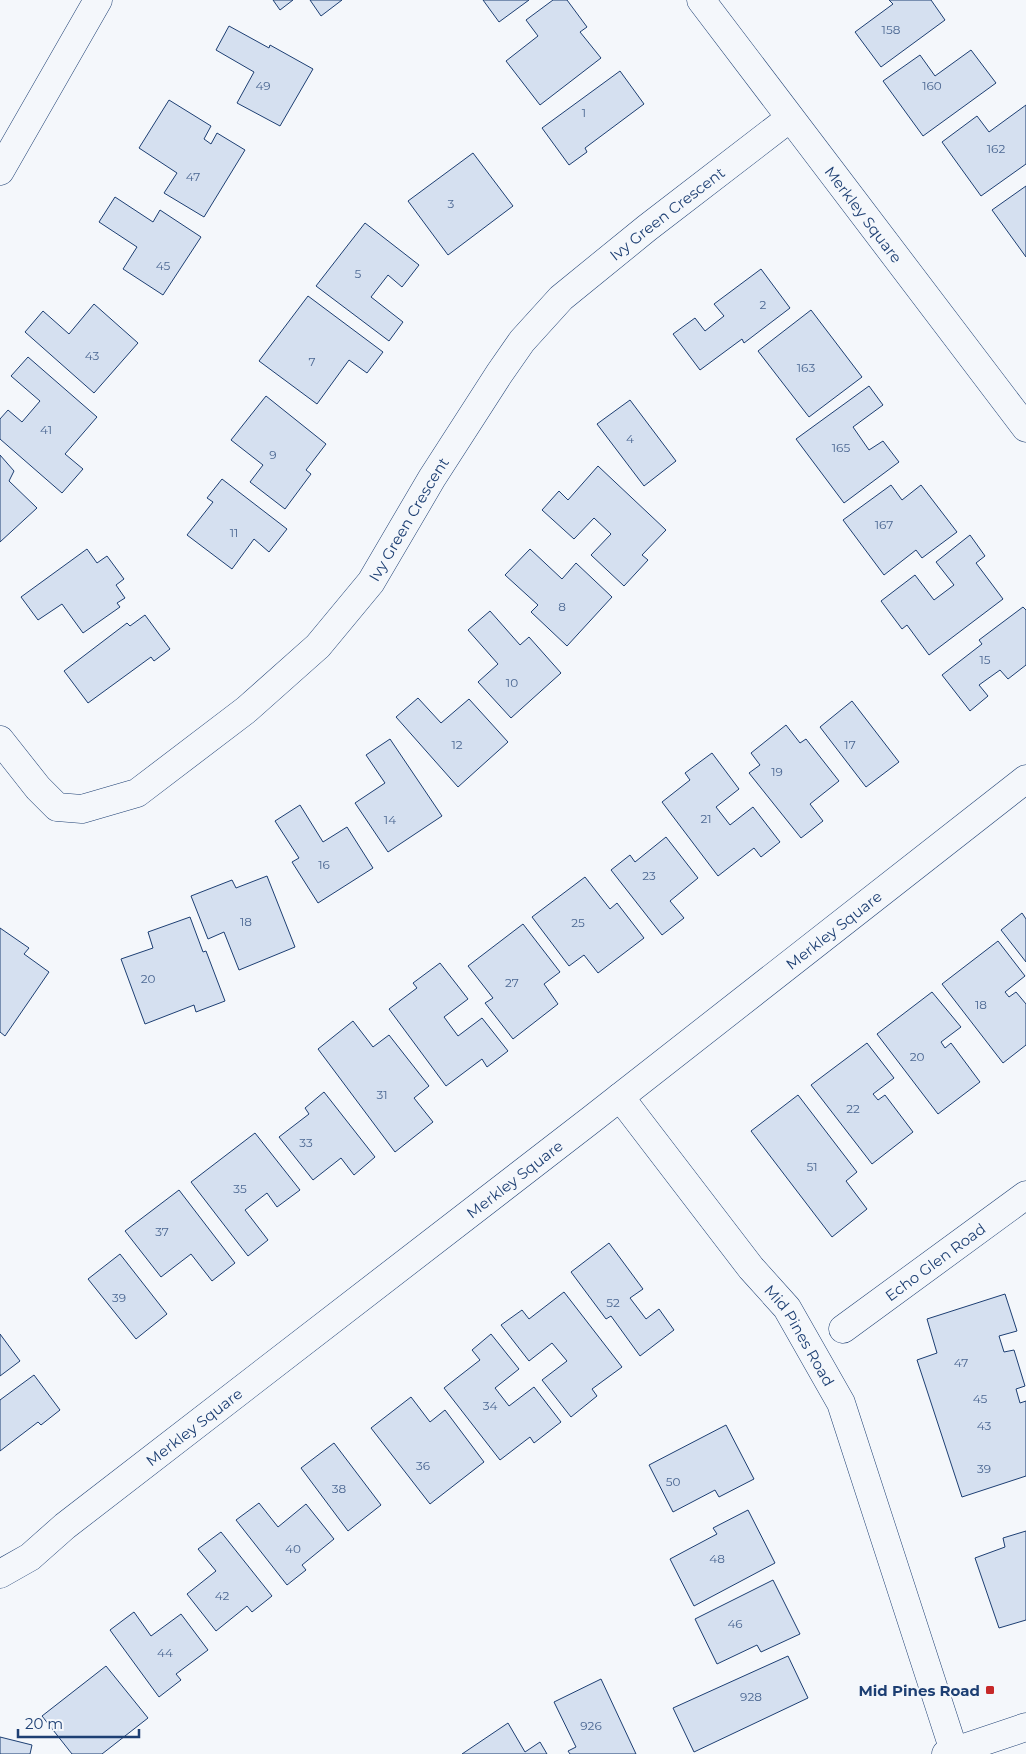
<svg xmlns="http://www.w3.org/2000/svg" width="1026" height="1754" font-family="Montserrat,sans-serif">
  <rect width="100%" height="100%" fill="#f4f7fb"/>
  <g fill="#d5e0f0" stroke="#1d3f73">
    <path d="M273 0H293L280 10Z"/>
    <path d="M310 0H342L321 16Z"/>
    <path d="M483 0H529L499 22Z"/>
    <path d="M553 0H567L587 27 580 32 601 58 540 105 506 61 538 36 526 20Z"/>
    <path d="M889 0H931L945 20 881 67 855 32 893 4Z"/>
    <path d="M229 26 269 48 270 45 313 69 280 126 237 103 254 72 216 50Z"/>
    <path d="M971 50 996 83 923 136 883 81 920 55 935 76Z"/>
    <path d="M620 71 644 104 585 148 587 152 569 165 542 128Z"/>
    <path d="M169 100 211 126 204 139 211 144 217 133 245 150 204 217 164 193 177 173 139 148Z"/>
    <path d="M1026 105V164L981 196 942 142 977 116 989 132Z"/>
    <path d="M473 153 513 206 448 255 408 201Z"/>
    <path d="M1026 186V257L992 210Z"/>
    <path d="M115 197 153 222 160 210 201 237 163 295 123 269 137 247 99 222Z"/>
    <path d="M365 223 419 265 402 287 388 275 371 297 403 322 389 341 316 286Z"/>
    <path d="M761 269 790 308 744 343 742 339 700 370 673 334 695 318 705 331 724 316 714 304Z"/>
    <path d="M308 296 383 352 367 373 349 360 317 404 259 361Z"/>
    <path d="M94 304 138 343 94 393 25 332 43 311 69 334Z"/>
    <path d="M811 310 862 377 809 417 758 351Z"/>
    <path d="M28 357 97 417 65 454 83 469 62 493 0 439V419L8 410 22 422 40 401 11 376Z"/>
    <path d="M869 386 883 405 853 427 869 450 883 441 899 462 844 503 796 439Z"/>
    <path d="M266 396 326 444 306 470 311 474 285 509 250 482 263 465 231 440Z"/>
    <path d="M630 400 676 461 644 486 597 424Z"/>
    <path d="M0 455 14 471 9 481 37 508 0 542Z"/>
    <path d="M598 466 666 530 642 555 648 560 624 586 591 555 611 534 594 518 574 539 542 510 559 491 568 500Z"/>
    <path d="M222 479 287 529 269 552 254 539 232 569 187 535 213 502 207 498Z"/>
    <path d="M891 485 902 500 921 485 957 532 922 558 916 550 884 575 843 520Z"/>
    <path d="M970 535 985 556 976 563 1003 599 929 655 907 625 902 629 881 601 915 575 934 600 954 585 936 562Z"/>
    <path d="M87 549 97 563 107 556 124 579 116 585 125 598 117 603 120 607 83 633 62 604 38 620 21 597Z"/>
    <path d="M530 549 562 579 576 563 612 597 567 646 531 612 538 605 505 575Z"/>
    <path d="M1023 607 1026 610V665L1008 679 1000 670 979 685 988 696 970 711 942 675 982 644 979 640Z"/>
    <path d="M490 611 520 645 529 637 561 673 511 718 478 682 498 664 468 630Z"/>
    <path d="M145 615 170 649 154 661 151 657 88 703 64 671 127 623 130 626Z"/>
    <path d="M418 698 441 723 469 699 508 742 458 787 396 717Z"/>
    <path d="M852 701 899 762 866 787 820 727Z"/>
    <path d="M786 725 800 743 806 739 839 781 810 804 823 821 801 838 749 773 760 765 751 753Z"/>
    <path d="M390 739 442 816 388 852 355 803 385 783 366 755Z"/>
    <path d="M712 753 739 789 716 807 730 825 753 807 780 842 761 857 754 848 718 876 662 802 690 780 685 773Z"/>
    <path d="M300 805 323 842 347 827 373 868 318 903 292 862 299 858 275 821Z"/>
    <path d="M666 837 698 878 670 901 684 918 662 935 611 870 630 855 635 862Z"/>
    <path d="M267 876 295 947 239 970 224 932 208 939 191 896 232 880 236 888Z"/>
    <path d="M585 877 610 909 617 903 644 938 598 973 584 955 569 966 532 917Z"/>
    <path d="M1022 913 1026 919V962L1001 930Z"/>
    <path d="M190 917 203 952 206 951 225 1001 196 1012 194 1005 145 1024 121 959 153 948 148 932Z"/>
    <path d="M523 924 560 972 544 984 558 1004 513 1039 485 1003 493 998 468 966Z"/>
    <path d="M0 928 29 948 24 954 49 972 5 1036 0 1032Z"/>
    <path d="M998 941 1025 976 1005 992 1009 997 1016 992 1026 1004V1045L1003 1063 942 984Z"/>
    <path d="M440 963 468 999 444 1017 458 1036 482 1018 508 1051 487 1067 482 1059 446 1086 389 1009 417 988 413 983Z"/>
    <path d="M932 992 961 1027 941 1042 945 1048 951 1043 980 1082 938 1114 877 1034Z"/>
    <path d="M353 1021 373 1047 389 1035 429 1086 414 1098 433 1122 395 1152 318 1049Z"/>
    <path d="M867 1043 894 1078 873 1094 878 1100 885 1095 913 1132 872 1164 811 1085Z"/>
    <path d="M324 1092 375 1157 354 1175 341 1158 313 1180 279 1137 309 1114 305 1108Z"/>
    <path d="M798 1095 857 1172 846 1181 867 1209 832 1237 751 1131Z"/>
    <path d="M255 1133 300 1190 277 1207 267 1193 245 1210 268 1240 248 1256 191 1182Z"/>
    <path d="M179 1190 235 1263 212 1281 191 1254 161 1277 125 1231Z"/>
    <path d="M609 1243 643 1289 630 1298 646 1319 659 1309 674 1330 640 1356 611 1316 606 1319 571 1272Z"/>
    <path d="M120 1254 167 1314 136 1339 88 1279Z"/>
    <path d="M564 1292 622 1367 592 1389 597 1396 571 1417 542 1380 567 1361 552 1343 529 1361 501 1325 522 1310 529 1319Z"/>
    <path d="M1005 1294 1017 1331 999 1336 1004 1352 1014 1350 1025 1386 1016 1389 1020 1403 1026 1401V1476L962 1497 917 1360 937 1353 927 1319Z"/>
    <path d="M0 1334 20 1361 0 1376Z"/>
    <path d="M491 1334 519 1369 495 1388 509 1406 534 1387 561 1422 534 1443 530 1437 500 1460 444 1388 480 1360 472 1350Z"/>
    <path d="M34 1375 60 1410 41 1425 38 1422 0 1451V1400Z"/>
    <path d="M411 1397 430 1422 445 1410 484 1462 430 1504 371 1428Z"/>
    <path d="M726 1425 754 1479 719 1497 715 1490 673 1512 649 1465Z"/>
    <path d="M334 1443 381 1505 348 1531 301 1468Z"/>
    <path d="M259 1503 278 1527 306 1504 334 1539 302 1565 306 1570 287 1585 236 1520Z"/>
    <path d="M748 1510 775 1563 694 1606 670 1559 717 1534 713 1528Z"/>
    <path d="M1026 1531V1620L999 1628 975 1558 1005 1547 1003 1538Z"/>
    <path d="M221 1532 272 1596 252 1612 247 1606 216 1631 187 1594 216 1571 198 1549Z"/>
    <path d="M773 1580 800 1634 761 1652 757 1645 717 1664 695 1619Z"/>
    <path d="M134 1612 151 1636 181 1614 208 1650 176 1674 181 1680 159 1697 110 1630Z"/>
    <path d="M788 1656 808 1698 694 1752 673 1708Z"/>
    <path d="M106 1666 148 1718 102 1754H72L42 1716Z"/>
    <path d="M601 1679 636 1754H570L568 1751 576 1747 554 1702Z"/>
    <path d="M508 1723 525 1752 540 1742 547 1754H462Z"/>
    <path d="M0 1737 32 1745 30 1754H0Z"/>
  </g>
  <g fill="none" stroke-linecap="round" stroke-linejoin="round">
    <defs>
      <g id="minor">
        <path id="s1" d="M701 0 1026 428"/>
        <path d="M0 171 98 0"/>
        <path id="s2" d="M0 740 38 788 57 807 82 809 137 793 246 710 318 646 371 582 432 478 499 374 522 341 561 298 647 228 790 118"/>
        <path id="s3" d="M620 1097 751 1268 787 1308 841 1403 955 1754"/>
        <path id="s4" d="M843 1329 1026 1195"/>
        <path id="s5" d="M0 1574 30 1557 65 1526 592 1119 1026 779"/>
        <path d="M946 1754 1026 1727"/>
      </g>
    </defs>
    <use href="#minor" stroke="#1d3f73" stroke-width="29"/>
    <use href="#minor" stroke="#f4f7fb" stroke-width="28"/>
  </g>
  <rect fill="#c62828" stroke="#f4f7fb" stroke-width="2" x="985" y="1685" width="10" height="10" rx="2.5"/>
  <g text-anchor="middle" dominant-baseline="central" stroke-width="4" stroke-linejoin="round" paint-order="stroke">
    <g font-size="12" fill="#4b6792">
      <text x="891" y="29">158</text>
      <text x="263" y="85">49</text>
      <text x="932" y="85">160</text>
      <text x="584" y="112">1</text>
      <text x="996" y="148">162</text>
      <text x="193" y="176">47</text>
      <text x="451" y="203">3</text>
      <text x="163" y="265">45</text>
      <text x="358" y="273">5</text>
      <text x="763" y="304">2</text>
      <text x="92" y="355">43</text>
      <text x="312" y="361">7</text>
      <text x="806" y="367">163</text>
      <text x="46" y="429">41</text>
      <text x="630" y="438">4</text>
      <text x="841" y="447">165</text>
      <text x="273" y="454">9</text>
      <text x="884" y="524">167</text>
      <text x="234" y="532">11</text>
      <text x="562" y="606">8</text>
      <text x="985" y="659">15</text>
      <text x="512" y="682">10</text>
      <text x="457" y="744">12</text>
      <text x="850" y="744">17</text>
      <text x="777" y="771">19</text>
      <text x="706" y="818">21</text>
      <text x="390" y="819">14</text>
      <text x="324" y="864">16</text>
      <text x="649" y="875">23</text>
      <text x="246" y="921">18</text>
      <text x="578" y="922">25</text>
      <text x="148" y="978">20</text>
      <text x="512" y="982">27</text>
      <text x="981" y="1004">18</text>
      <text x="917" y="1056">20</text>
      <text x="382" y="1094">31</text>
      <text x="853" y="1108">22</text>
      <text x="306" y="1142">33</text>
      <text x="812" y="1166">51</text>
      <text x="240" y="1188">35</text>
      <text x="162" y="1231">37</text>
      <text x="119" y="1297">39</text>
      <text x="613" y="1302">52</text>
      <text x="961" y="1362">47</text>
      <text x="980" y="1398">45</text>
      <text x="490" y="1405">34</text>
      <text x="984" y="1425">43</text>
      <text x="423" y="1465">36</text>
      <text x="984" y="1468">39</text>
      <text x="673" y="1481">50</text>
      <text x="339" y="1488">38</text>
      <text x="293" y="1548">40</text>
      <text x="717" y="1558">48</text>
      <text x="222" y="1595">42</text>
      <text x="735" y="1623">46</text>
      <text x="165" y="1652">44</text>
      <text x="751" y="1696">928</text>
      <text x="591" y="1725">926</text>
    </g>
    <g font-size="15" fill="#1d3f73" stroke="#f4f7fb">
      <text stroke="none"><textPath href="#s2" startOffset="965">Ivy Green Crescent</textPath></text>
      <text stroke="none"><textPath href="#s1" startOffset="269">Merkley Square</textPath></text>
      <text stroke="none"><textPath href="#s2" startOffset="560">Ivy Green Crescent</textPath></text>
      <text stroke="none"><textPath href="#s5" startOffset="1054">Merkley Square</textPath></text>
      <text stroke="none"><textPath href="#s5" startOffset="649">Merkley Square</textPath></text>
      <text stroke="none"><textPath href="#s4" startOffset="114">Echo Glen Road</textPath></text>
      <text stroke="none"><textPath href="#s3" startOffset="299">Mid Pines Road</textPath></text>
      <text stroke="none"><textPath href="#s5" startOffset="244">Merkley Square</textPath></text>
    </g>
    <g font-size="15" font-weight="bold" fill="#1d3f73" stroke="#f4f7fb" text-anchor="end">
      <text x="980" y="1690">Mid Pines Road</text>
    </g>
  </g>
  <path d="M18 1729v8h121v-8" fill="none" stroke="#1d3f73" stroke-width="2.5"/>
  <text x="25" y="1729" font-size="15" fill="#1d3f73" stroke="#f4f7fb" stroke-width="4" paint-order="stroke">20 m</text>
</svg>
